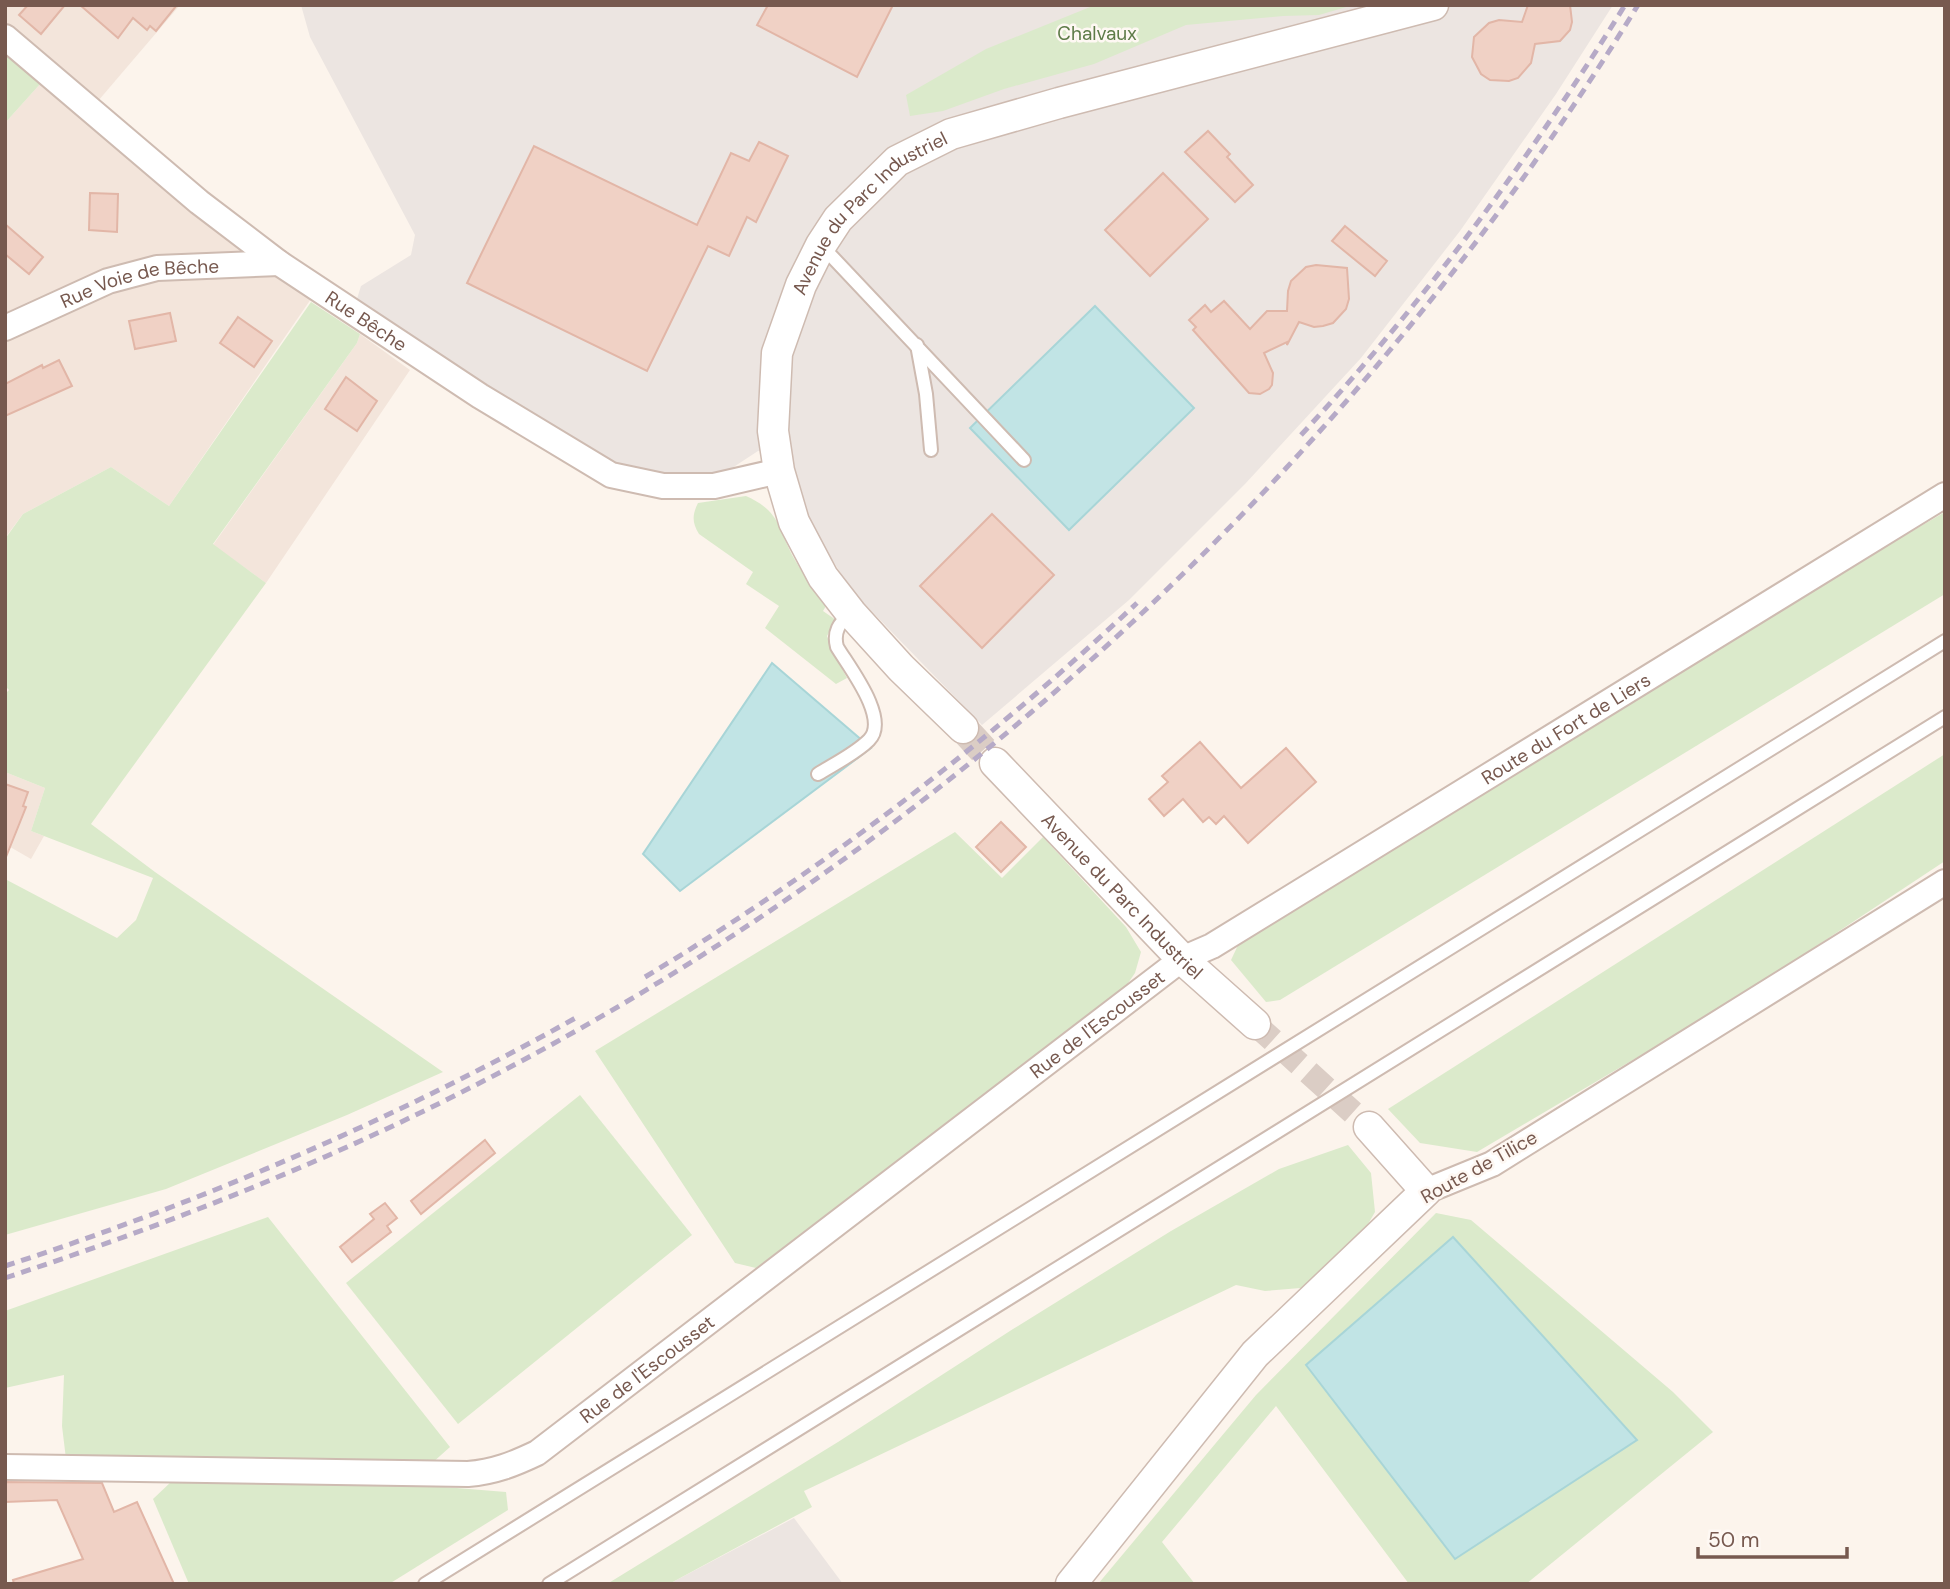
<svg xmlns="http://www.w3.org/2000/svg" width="1950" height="1589" font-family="'DM Sans',sans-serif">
  <rect width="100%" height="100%" fill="#fcf4ec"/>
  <g fill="#f3e5db">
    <path d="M5 5H180L98 101 5 24Z"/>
    <path d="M41 83 313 296 169 506 111 467 23 514 5 538V123Z"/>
    <path d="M360 334 410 370 266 583 213 545 357 343Z"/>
    <path d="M5 772 45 788 31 831 44 836 31 859 5 844Z"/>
  </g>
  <g fill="#ece5e1">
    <path d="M301 5H1613L1556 94 1460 231 1361 358 1245 484 1129 600 982 725 853 592 813 530 797 484 787 445 758 451 729 470 674 478 610 464 356 302 361 286 411 255 415 235 310 37Z"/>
    <path d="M794 1518 843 1584H669Z"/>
  </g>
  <g fill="#dbeacb" fill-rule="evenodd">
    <path d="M1095 5H1353L1319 15 1283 16 1186 25 1094 64 1004 89 943 111 910 116 906 95 986 49Z"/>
    <path d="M5 53 41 83 5 123Z"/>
    <path d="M311 302 360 334 357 343 213 544 266 583 91 824 155 872 443 1072 347 1115 166 1189 5 1235V879L117 938 136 920 153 878 31 831 45 788 5 772V694L9 690 5 686V539L23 514 111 467 169 506Z"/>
    <path d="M746 496C782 512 777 529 795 560 804 576 816 591 826 606L823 611 836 620 827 636 831 648 847 678 836 684 765 628 779 606 746 584 753 572 699 534C692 523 692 515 698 503Z"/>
    <path d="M1945 512V594L1280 1000 1266 1002 1231 960 1240 941 1883 548Z"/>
    <path d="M1945 754V861L1741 996 1477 1152 1420 1143 1388 1109Z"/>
    <path d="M955 832 1002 878 1043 837 1126 927 1141 952 1135 973 1124 989 756 1268 735 1263 595 1051Z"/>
    <path d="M580 1095 692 1235 458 1424 346 1283Z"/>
    <path d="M1348 1145 1371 1173 1375 1212 1353 1250 1313 1287 1265 1291 1236 1285 804 1491 812 1507 669 1584H607L838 1442 1013 1329 1171 1231 1279 1169Z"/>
    <path d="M1436 1213 1471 1220 1673 1392 1713 1432 1526 1584H1409L1276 1406 1162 1542 1195 1584H1098L1256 1395ZM1307 1365 1637 1439V1440L1455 1559Z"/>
    <path d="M268 1217 450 1447 431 1464 66 1459 62 1426 64 1375 5 1388V1311Z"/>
    <path d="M172 1481 432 1486 506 1492 508 1510 389 1584H189L153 1499Z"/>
  </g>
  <g fill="#c1e4e5" stroke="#a8d5d7" stroke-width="2">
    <path d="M1095 306 1194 408 1069 530 970 428Z"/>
    <path d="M772 663 871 748 680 891 643 854Z"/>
    <path d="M1453 1237 1637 1440 1455 1559 1306 1365Z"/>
  </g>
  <g fill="#f0d1c5" stroke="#e2b6a7" stroke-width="2">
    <path d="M28 5H65L41 34 19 15Z"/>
    <path d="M80 5H177L156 31 150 26 147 30 133 18 118 38Z"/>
    <path d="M768 5H893L857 77 757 25Z"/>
    <path d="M1528 5H1570L1572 22 1570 30 1560 41 1535 44 1531 63 1518 78 1509 81 1490 80 1481 74 1472 57 1474 37 1489 23 1499 20 1522 22Z"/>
    <path d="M1208 131 1230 154 1227 157 1253 185 1235 202 1185 152Z"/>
    <path d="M759 142 788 156 756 222 747 217 729 256 708 246 647 371 467 283 534 146 697 225 731 153 749 161Z"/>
    <path d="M1163 173 1208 219 1150 276 1105 230Z"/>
    <path d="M90 193 118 194 117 232 89 230Z"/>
    <path d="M5 224 43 257 29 274 5 254Z"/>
    <path d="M1345 226 1387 261 1375 276 1332 241Z"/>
    <path d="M1316 265 1347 268 1349 299 1346 309 1333 323 1323 326 1314 327 1299 322 1287 345V342L1264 353 1273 373 1272 385 1269 389 1260 394 1249 393 1193 330 1196 327 1189 320 1205 305 1211 312 1224 301 1250 329 1267 311H1287L1288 291 1291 281 1306 267Z"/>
    <path d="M170 313 176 341 135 349 129 321Z"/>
    <path d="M238 317 272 341 254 367 220 343Z"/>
    <path d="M59 360 72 386 5 416V384L42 365 43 368Z"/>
    <path d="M346 377 377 401 357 431 325 409Z"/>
    <path d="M992 514 1054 575 982 648 920 586Z"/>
    <path d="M1200 742 1241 788 1286 748 1316 782 1248 843 1224 816 1216 824 1209 817 1203 822 1183 799 1164 816 1149 799 1168 782 1162 776Z"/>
    <path d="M5 784 28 792 23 806 26 807 6 857Z"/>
    <path d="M1001 822 1026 847 1001 872 976 847Z"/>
    <path d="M485 1140 495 1153 421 1214 411 1201Z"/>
    <path d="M385 1203 397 1218 387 1226 391 1232 352 1262 340 1247 374 1219 370 1214Z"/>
    <path d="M5 1482 102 1483 114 1512 137 1502 174 1584H14L13 1580 83 1559 57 1500 5 1502Z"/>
  </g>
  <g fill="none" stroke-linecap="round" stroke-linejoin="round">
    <path stroke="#dbcdc5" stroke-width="24" stroke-dasharray="24 12" stroke-linecap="butt" d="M1255 1024 1369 1127"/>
    <path stroke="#dbcdc5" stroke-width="30" stroke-dasharray="30 15" stroke-linecap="butt" d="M963 728 995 763"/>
    <defs>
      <g id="service">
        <path d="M821 245 1024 460"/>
        <path d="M917 345 926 394 931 450"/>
        <path d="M818 774C834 764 855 754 869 740 890 719 849 667 837 647 833 632 839 623 851 613"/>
        <path d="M425 1584 1945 641"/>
        <path d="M549 1584 1945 717"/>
      </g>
      <g id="minor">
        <path id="s1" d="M5 37 199 202 279 263 480 396 611 475 663 486H714L779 471"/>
        <path id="s2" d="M5 328 108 281 157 268 279 263"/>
        <path d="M1426 1191 1492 1164 1945 882"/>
        <path id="s3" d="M5 1467 468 1474C494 1472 514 1464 537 1453L1182 959 1212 946 1945 495"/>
      </g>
      <g id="tertiary">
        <path id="s4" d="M963 728 901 668 851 613 823 577 794 522 779 471 773 431 777 353 801 285 821 245 838 219 897 161 951 134 1059 103 1433 5"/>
        <path id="s5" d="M995 763 1182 959 1255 1024"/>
        <path d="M1071 1584 1255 1354 1426 1191 1369 1127"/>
      </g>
    </defs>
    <use href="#service" stroke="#cebbb1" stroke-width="16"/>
    <use href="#minor" stroke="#cebbb1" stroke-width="28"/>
    <use href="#tertiary" stroke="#cebbb1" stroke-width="33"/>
    <use href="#service" stroke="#fff" stroke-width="12"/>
    <use href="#minor" stroke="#fff" stroke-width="24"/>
    <use href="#tertiary" stroke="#fff" stroke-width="30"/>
    <g stroke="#b6aac7" stroke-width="5" stroke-dasharray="10 7" stroke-linecap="butt">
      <path d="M1301 435C1422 305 1532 156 1625 5"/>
      <path d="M645 977C821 871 987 744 1137 603"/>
      <path d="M5 1266C204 1201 396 1119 579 1016"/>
      <path d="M5 1278C160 1227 312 1168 458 1094 940 851 1356 465 1638 5"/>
    </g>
  </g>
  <g text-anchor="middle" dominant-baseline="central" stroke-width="5" stroke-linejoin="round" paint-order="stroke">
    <g font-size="19" fill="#5e7b48" stroke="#fef8f3">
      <text x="1097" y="33">Chalvaux</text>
    </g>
    <g font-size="19" fill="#77594f" stroke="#fef8f3">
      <text stroke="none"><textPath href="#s4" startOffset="614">Avenue du Parc Industriel</textPath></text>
      <text stroke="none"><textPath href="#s2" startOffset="144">Rue Voie de Bêche</textPath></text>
      <text stroke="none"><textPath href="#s1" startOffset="460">Rue Bêche</textPath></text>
      <text stroke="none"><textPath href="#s3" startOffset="1796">Route du Fort de Liers</textPath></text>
      <text stroke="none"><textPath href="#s5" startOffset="184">Avenue du Parc Industriel</textPath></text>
      <text stroke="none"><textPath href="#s3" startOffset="1241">Rue de l'Escousset</textPath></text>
      <text transform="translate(1479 1167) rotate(-29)">Route de Tilice</text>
      <text stroke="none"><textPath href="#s3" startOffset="674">Rue de l'Escousset</textPath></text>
    </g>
  </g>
  <rect width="1950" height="1589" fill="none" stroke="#77594f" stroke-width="14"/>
  <path d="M1698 1547v10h149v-10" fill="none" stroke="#77594f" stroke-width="3.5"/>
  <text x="1708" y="1547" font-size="21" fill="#77594f" stroke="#fef8f3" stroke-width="5" paint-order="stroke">50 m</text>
</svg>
